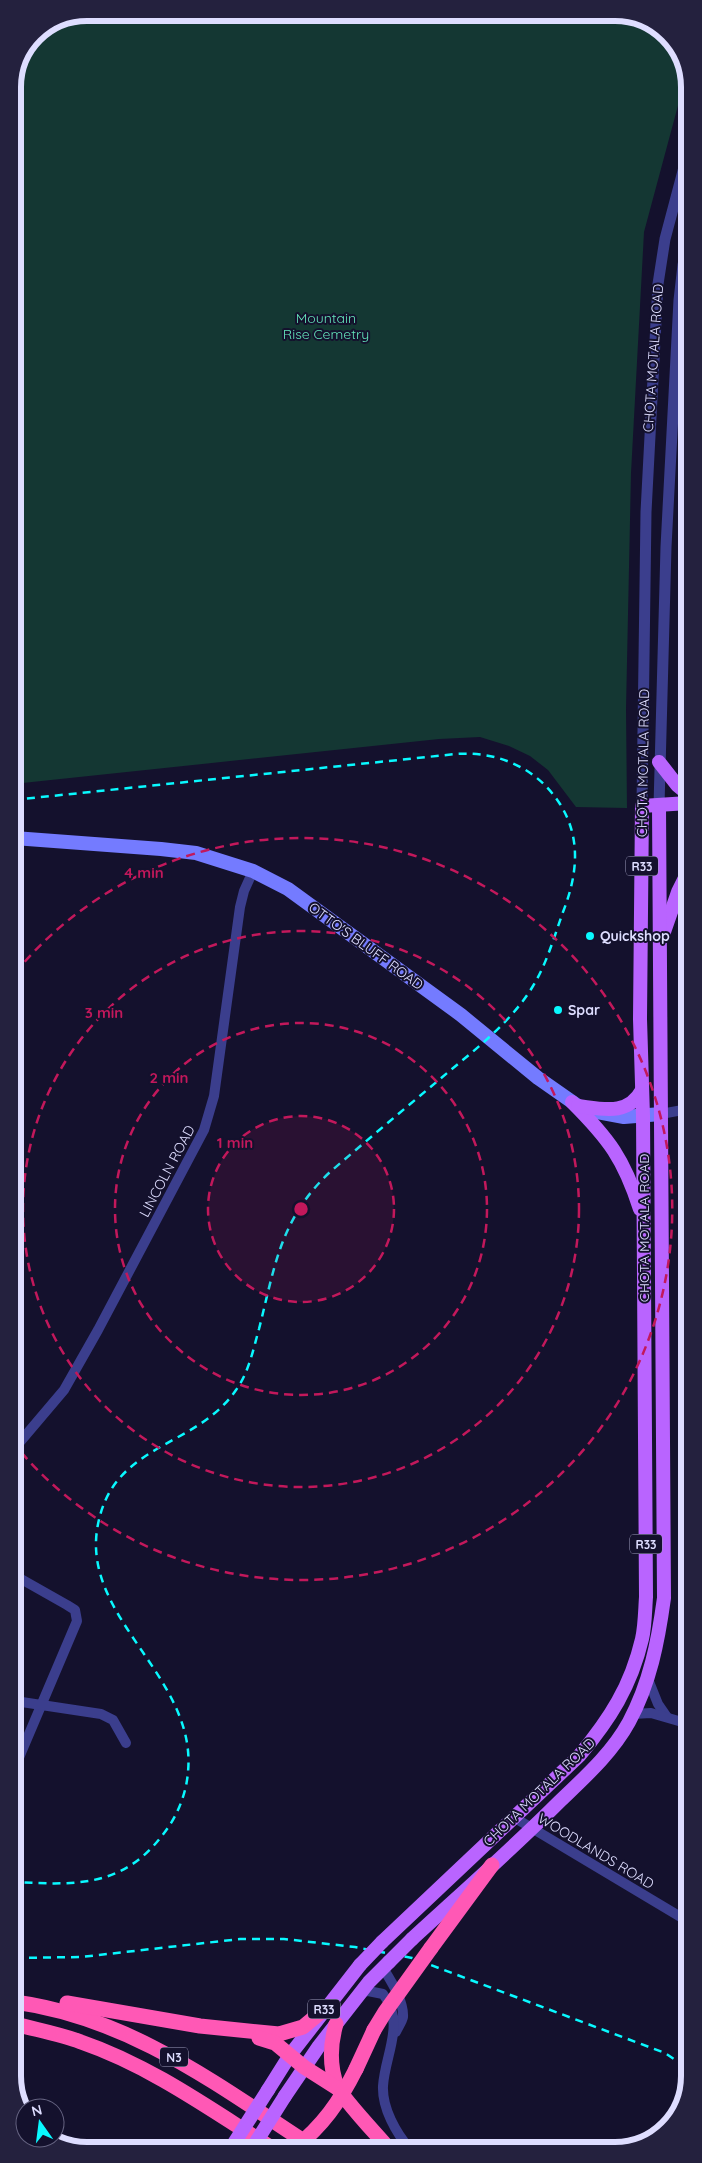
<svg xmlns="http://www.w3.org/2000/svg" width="702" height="2163" font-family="Quicksand,sans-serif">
  <rect width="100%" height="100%" fill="#14112d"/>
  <path fill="#143733" d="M87 13H620L664 31 687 68V72L644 232 631 473 626 709 627 808 576 807 548 770 530 756 509 746 480 737 439 739 13 784V83L35 34Z"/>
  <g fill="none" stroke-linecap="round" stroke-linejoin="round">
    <g stroke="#3b3e8d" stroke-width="10">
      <path d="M14 941 17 917"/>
      <path d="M661 1114 688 1109"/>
      <path d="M14 1449 64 1390 98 1330 204 1130 214 1096 240 907 244 891 253 871"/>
      <path d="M14 1575 67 1605 75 1610 77 1621 15 1767"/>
      <path d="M648 1679 658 1704 667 1717"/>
      <path d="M15 1701 101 1714 113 1720 126 1743"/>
      <path d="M633 1714 651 1713 689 1724"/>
      <path d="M515 1818 689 1922"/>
      <path d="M383 1968C391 1981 404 2001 403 2017 402 2022 398 2027 396 2032"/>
      <path d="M360 1993 368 1991 383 1994C406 2023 385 2054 383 2086 382 2108 396 2133 410 2149"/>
    </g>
    <g stroke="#3b3e8d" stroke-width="11">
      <path d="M642 806 646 512 658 284 665 239 687 156"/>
      <path d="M659 806 666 547 679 300 683 265 687 245"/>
    </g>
    <path stroke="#747bff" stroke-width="14" d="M14 838 161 849 196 853 253 871 288 889 461 1015 538 1078 578 1106 592 1111 624 1117 661 1114"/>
    <g stroke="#b964ff" stroke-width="14">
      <path d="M659 762 677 785 688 794"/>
      <path d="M664 932 678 892 688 872"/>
      <path d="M572 1102C609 1139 624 1159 640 1209"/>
      <path d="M578 1106C603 1109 628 1116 642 1090"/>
      <path d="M412 1939C461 1894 512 1849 559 1802 585 1777 612 1753 629 1722 650 1683 658 1642 664 1598L659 806"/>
      <path d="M382 1942 579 1756C610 1719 631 1686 642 1639 645 1626 645 1611 646 1597L643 1116 640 1019 642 806 688 803"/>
      <path d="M268 2090 290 2055 360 1965"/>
      <path d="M285 2096 319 2046 369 1982 389 1962"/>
    </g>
    <g stroke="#ff58b5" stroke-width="15">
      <path d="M431 1948 492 1865"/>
      <path d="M15 2002C132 2018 220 2087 316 2149"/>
      <path d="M67 2003 200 2026 279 2034 303 2027 321 2012"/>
      <path d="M15 2024C37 2030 60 2034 81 2042 151 2066 213 2111 275 2150"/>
      <path d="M336 2024C330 2045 329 2065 337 2086 341 2097 379 2137 389 2149"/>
      <path d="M259 2038 275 2043 304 2067 337 2088"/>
      <path d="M356 2069 374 2030"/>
    </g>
    <g stroke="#09f9ff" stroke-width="2.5" stroke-dasharray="8 6" stroke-linecap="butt">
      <path d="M13 800 456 754C498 751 537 768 560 804 582 839 577 876 563 912 554 937 547 963 533 986 510 1024 473 1051 440 1079 403 1110 366 1141 330 1172 280 1219 275 1266 259 1329 253 1350 249 1372 236 1390 195 1450 110 1442 97 1530 84 1620 197 1678 188 1772 186 1796 176 1819 161 1837 121 1888 73 1885 15 1882"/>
      <path d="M15 1958 81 1957 240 1939H284L355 1947 412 1958 665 2053 689 2069"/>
    </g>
    <g stroke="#b964ff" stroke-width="14">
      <path d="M389 1962 412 1939"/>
      <path d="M360 1965 382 1942"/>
      <path d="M231 2148 268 2090"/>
      <path d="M251 2150 285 2096"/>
    </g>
    <g stroke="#ff58b5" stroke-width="15">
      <path d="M374 2030 385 2012 431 1948"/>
      <path d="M294 2149C323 2125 339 2103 356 2069"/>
    </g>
  </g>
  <circle cx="301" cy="1209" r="93" fill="#c2185b" fill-opacity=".12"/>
  <g fill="none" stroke="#c2185b" stroke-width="2.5" stroke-dasharray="9 6">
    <circle cx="301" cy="1209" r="93"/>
    <circle cx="301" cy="1209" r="186"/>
    <circle cx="301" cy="1209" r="278"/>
    <path d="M15 973A371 371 0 1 1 15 1445"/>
  </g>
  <g fill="#09f9ff" stroke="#14112d" stroke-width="2">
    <circle cx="590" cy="936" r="5"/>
    <circle cx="558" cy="1010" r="5"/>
  </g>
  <g text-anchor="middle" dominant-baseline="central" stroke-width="4" stroke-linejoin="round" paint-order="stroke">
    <g fill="#14112d" stroke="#a1a0c0" stroke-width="1">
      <rect x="626" y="856.5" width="32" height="19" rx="4"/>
      <rect x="630" y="1534.5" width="32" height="19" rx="4"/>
      <rect x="308" y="1999.5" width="32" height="19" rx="4"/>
      <rect x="160" y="2047.5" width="28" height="19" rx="4"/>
    </g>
    <g font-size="12" font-weight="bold" fill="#deddff">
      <text x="642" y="866">R33</text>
      <text x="646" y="1544">R33</text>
      <text x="324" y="2009">R33</text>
      <text x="174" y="2057">N3</text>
    </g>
    <g font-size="14" fill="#64e4ba" stroke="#14112d">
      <text x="326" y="318">Mountain<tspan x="326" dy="16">Rise Cemetry</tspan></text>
    </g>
    <g font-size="14" fill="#deddff" stroke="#14112d">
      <text transform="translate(653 358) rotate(-86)">CHOTA MOTALA ROAD</text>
      <text transform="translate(643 763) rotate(-89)">CHOTA MOTALA ROAD</text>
      <text transform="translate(366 946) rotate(36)">OTTO'S BLUFF ROAD</text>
      <text transform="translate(167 1171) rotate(-62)">LINCOLN ROAD</text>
      <text transform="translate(644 1228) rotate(-90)">CHOTA MOTALA ROAD</text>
      <text transform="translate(539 1792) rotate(-44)">CHOTA MOTALA ROAD</text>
      <text transform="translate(596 1851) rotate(31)">WOODLANDS ROAD</text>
    </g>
    <g font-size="14" font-weight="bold" fill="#deddff" stroke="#14112d" text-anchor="start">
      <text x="600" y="936">Quickshop</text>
      <text x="568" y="1010">Spar</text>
    </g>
  </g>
  <path d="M0 0H702V2163H0ZM87 21H615A66 66 0 0 1 681 87V2076A66 66 0 0 1 615 2142H87A66 66 0 0 1 21 2076V87A66 66 0 0 1 87 21Z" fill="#24213e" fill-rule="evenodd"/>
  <path fill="none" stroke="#deddff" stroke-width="6" d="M87 21H615A66 66 0 0 1 681 87V2076A66 66 0 0 1 615 2142H87A66 66 0 0 1 21 2076V87A66 66 0 0 1 87 21Z"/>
  <circle cx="301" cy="1209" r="8" fill="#c2185b" stroke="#14112d" stroke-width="2.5"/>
  <g font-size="15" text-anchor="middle" font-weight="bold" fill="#c2185b" stroke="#14112d" stroke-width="4" stroke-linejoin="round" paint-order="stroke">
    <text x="144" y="878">4 min</text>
    <text x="104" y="1018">3 min</text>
    <text x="169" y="1083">2 min</text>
    <text x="235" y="1148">1 min</text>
  </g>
  <g transform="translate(40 2123) rotate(346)"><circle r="24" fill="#14112d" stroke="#656381"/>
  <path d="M0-4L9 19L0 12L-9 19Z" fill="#09f9ff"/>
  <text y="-8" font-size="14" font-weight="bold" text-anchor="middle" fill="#deddff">N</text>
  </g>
</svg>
